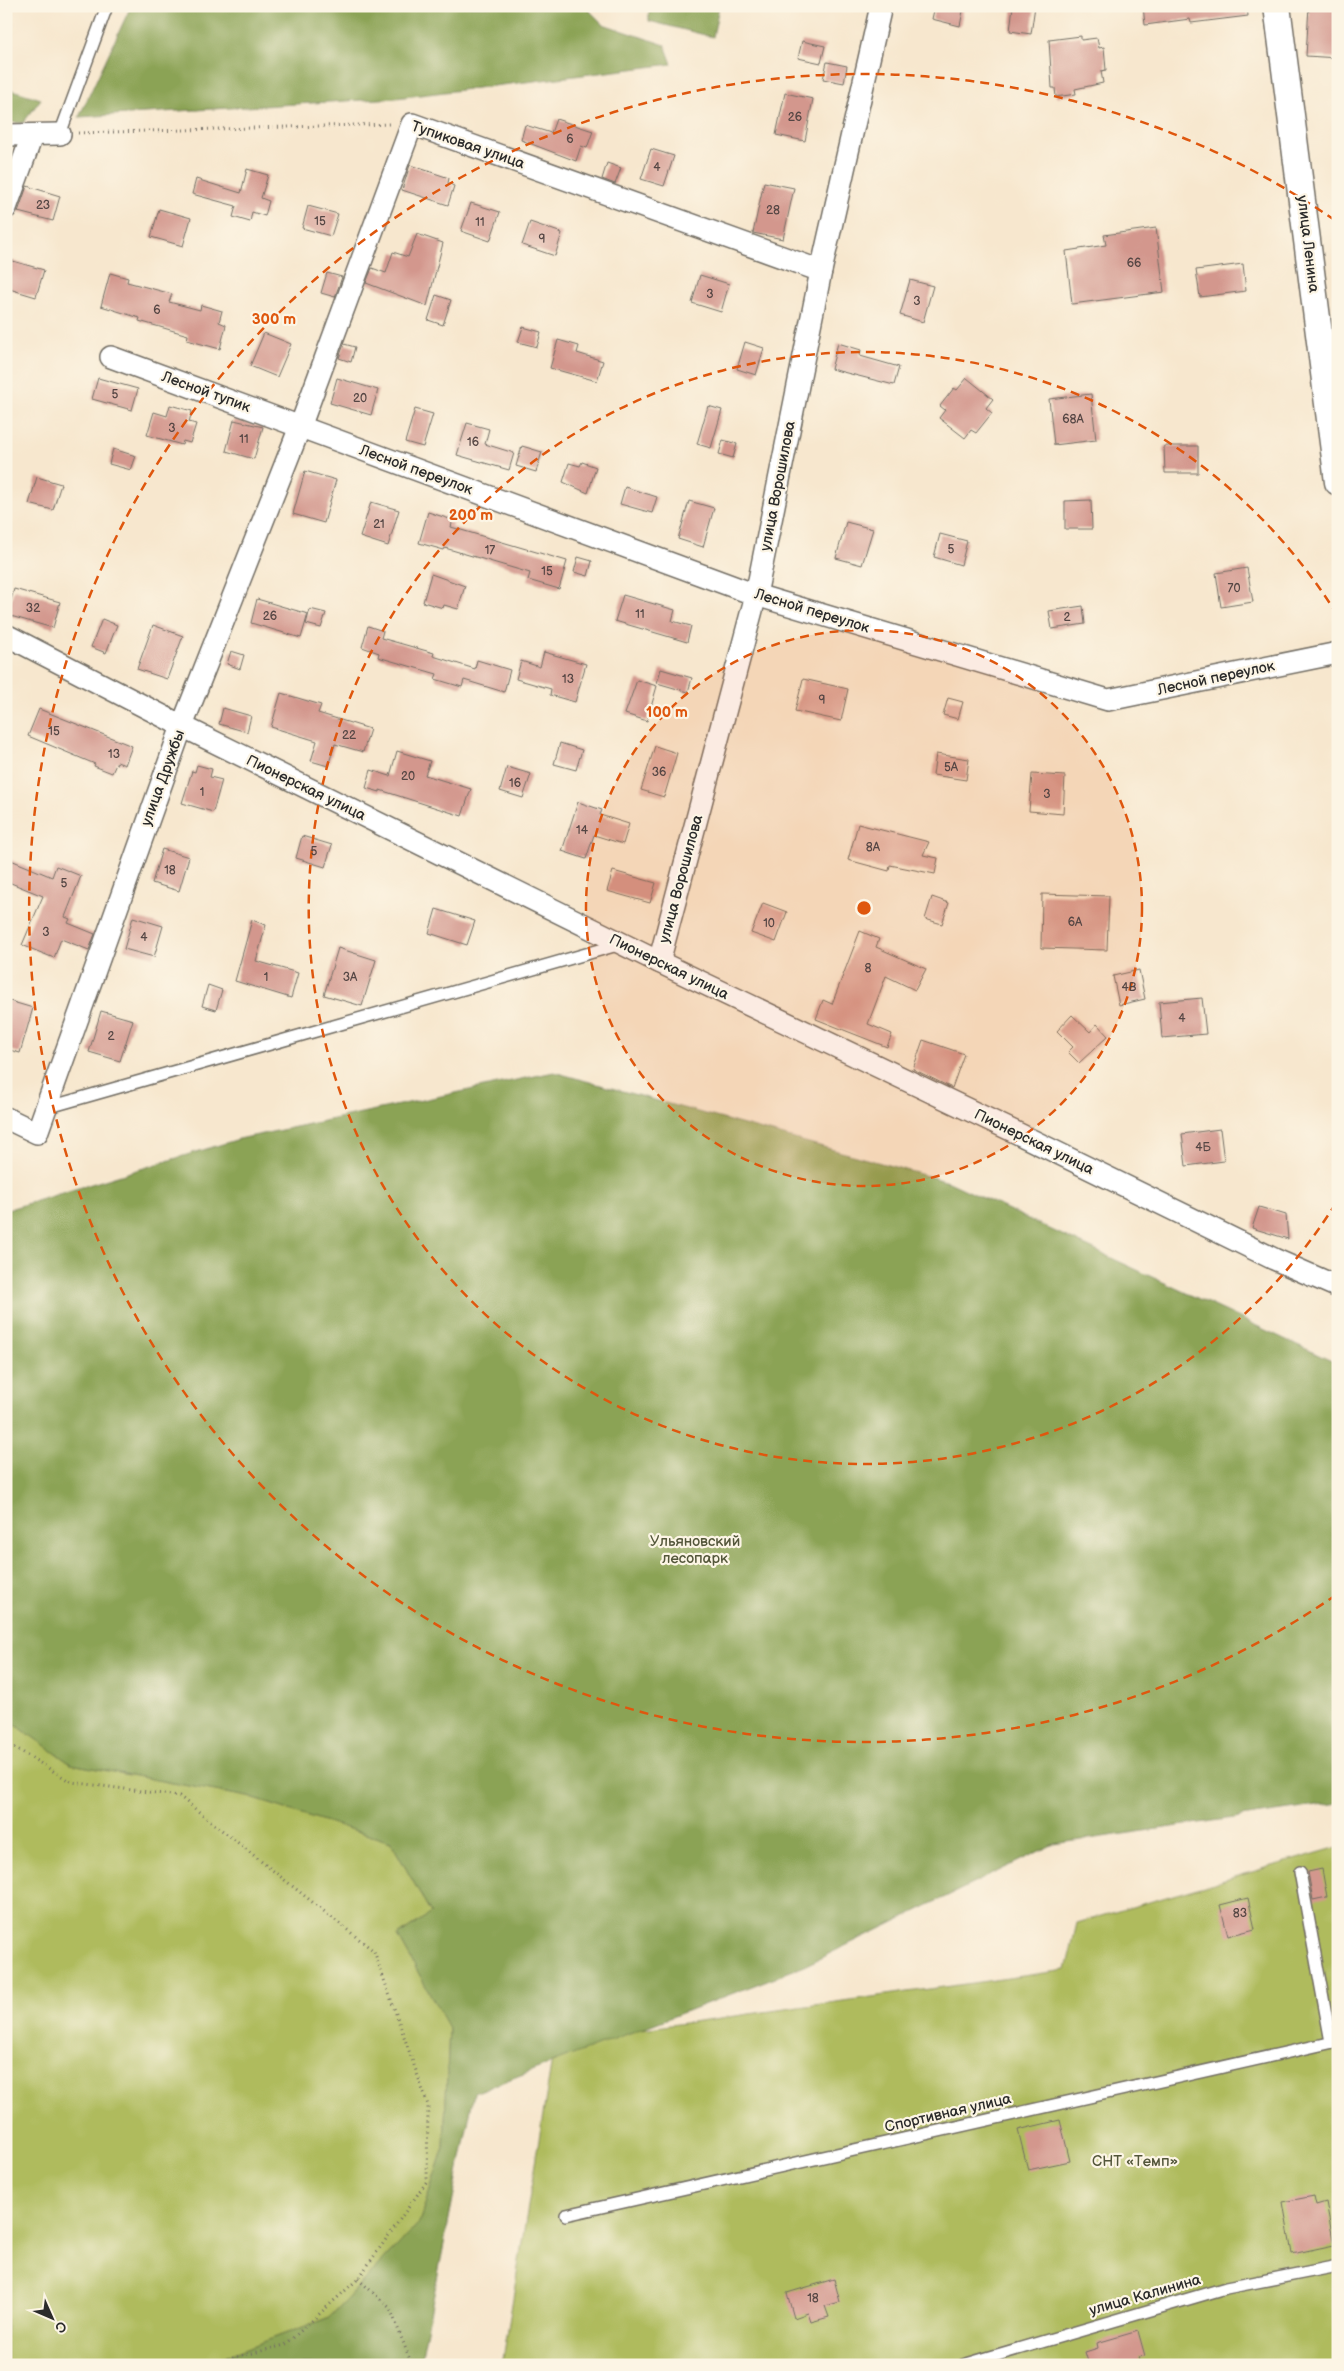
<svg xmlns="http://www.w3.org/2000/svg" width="1344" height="2371" font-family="'Balsamiq Sans',sans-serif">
  <rect width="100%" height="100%" fill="#fcf5e5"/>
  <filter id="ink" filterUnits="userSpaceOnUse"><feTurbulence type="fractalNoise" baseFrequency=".02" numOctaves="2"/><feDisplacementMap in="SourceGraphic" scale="10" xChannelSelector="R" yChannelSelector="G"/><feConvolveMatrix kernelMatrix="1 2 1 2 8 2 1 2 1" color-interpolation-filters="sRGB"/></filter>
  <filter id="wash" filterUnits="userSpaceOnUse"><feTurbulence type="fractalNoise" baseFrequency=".0096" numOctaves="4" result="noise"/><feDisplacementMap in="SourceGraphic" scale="20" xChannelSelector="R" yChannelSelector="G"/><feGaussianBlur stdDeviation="1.12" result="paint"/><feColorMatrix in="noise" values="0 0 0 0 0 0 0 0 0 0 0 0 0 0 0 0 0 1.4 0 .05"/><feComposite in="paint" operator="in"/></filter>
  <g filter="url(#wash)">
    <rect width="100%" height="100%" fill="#f7e7ce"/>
    <g fill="#afbb5d" stroke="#6d7344">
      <path d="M6 1718 71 1764 248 1797 391 1842 431 1913 398 1936 449 2027 444 2147 419 2223 330 2317 215 2360 164 2365H30L6 2361Z"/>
      <path d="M1338 1847V2365H502L555 2041 1066 1970 1077 1923Z"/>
    </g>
    <g fill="#8ba354" stroke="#5b6740">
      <path d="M131 6H585L603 24 665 45 672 64 396 98 79 117Z"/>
      <path d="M649 6H719L713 37 649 21Z"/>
      <path d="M6 88 41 99 23 123 6 122Z"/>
      <path d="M554 1072 949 1182 1338 1364V1803L1054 1844 804 1966 474 2093 420 2365H164L215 2360 330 2317 419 2223 444 2147 449 2028 398 1936 431 1913 391 1842 248 1797 71 1764 6 1718V1210L239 1139Z"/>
    </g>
    <g id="blocks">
      <g fill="#d3978d">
        <path d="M935 6H964L960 26 932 19Z"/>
        <path d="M1013 6H1035L1031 34 1010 31Z"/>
        <path d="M1143 6H1247L1248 16 1191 23 1190 19 1145 25Z"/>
        <path d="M1309 6H1338V58L1306 56Z"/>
        <path d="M1081 36V40L1097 38 1099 48 1104 47 1106 70 1101 71 1103 83 1075 89 1076 94 1056 97 1055 88H1052L1049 40Z"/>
        <path d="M802 41 825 46 821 63 798 58Z"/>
        <path d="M827 62 847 66 844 83 823 79Z"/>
        <path d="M785 93 813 99 805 141 776 135Z"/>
        <path d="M556 119 593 131 587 148 581 146 576 161 521 140 525 125 551 133Z"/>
        <path d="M651 149 674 156 664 186 641 179Z"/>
        <path d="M607 163 621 168 615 184 602 179Z"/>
        <path d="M410 165 449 178 448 183 454 186 448 205 402 190Z"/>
        <path d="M247 169 268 175 261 198 269 201 265 216 252 212 250 222 233 217 236 206 192 194 196 179 241 193Z"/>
        <path d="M764 182 794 188 783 239 753 233Z"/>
        <path d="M27 186 60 196 53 221 18 212Z"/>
        <path d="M471 203 500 212 490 241 461 231Z"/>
        <path d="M308 206 338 214 331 236 302 228Z"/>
        <path d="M159 209 191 218 183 246 151 237Z"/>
        <path d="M530 222 562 233 555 256 522 245Z"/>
        <path d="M1156 228 1164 292 1072 304 1066 251 1106 245 1104 235Z"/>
        <path d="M417 234 443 243 427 306 366 283 372 268 386 273 393 252 408 257Z"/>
        <path d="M6 259 44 270 36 297 6 288Z"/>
        <path d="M1243 264 1246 291 1200 297 1196 270Z"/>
        <path d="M110 273 128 278 127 282 172 294 169 302 200 310 201 305 222 311 219 322 226 325 220 349 187 340 188 335 139 321 140 318 101 306Z"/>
        <path d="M327 273 342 277 335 297 321 293Z"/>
        <path d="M700 275 729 284 721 312 692 303Z"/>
        <path d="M910 280 933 286 923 322 900 315Z"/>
        <path d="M436 295 451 300 443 325 428 320Z"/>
        <path d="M523 327 541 332 537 347 518 342Z"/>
        <path d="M264 333 291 344 277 377 250 366Z"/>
        <path d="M558 340 579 346 577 353 603 361 597 381 550 368Z"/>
        <path d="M745 342 764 348 756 375 737 369Z"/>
        <path d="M838 343 861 350 860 356 899 367 894 385 831 369Z"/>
        <path d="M344 344 355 347 351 362 339 358Z"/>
        <path d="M98 378 138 389 132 410 92 399Z"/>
        <path d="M337 378 378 390 371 415 330 403Z"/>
        <path d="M967 378 993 399 986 408 992 413 976 433 971 430 965 438 939 418 945 410 940 406 954 388 957 390Z"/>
        <path d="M1091 394 1096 440 1054 445 1049 399Z"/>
        <path d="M170 405 192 411 189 422 196 424 190 443 183 441 182 445 147 435 154 412 167 416Z"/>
        <path d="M708 406 722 410 711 448 697 444Z"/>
        <path d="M415 409 433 414 423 447 405 442Z"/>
        <path d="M234 420 263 427 254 459 226 451Z"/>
        <path d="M467 423 489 429 485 444 514 453 509 470 457 455Z"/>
        <path d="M723 440 737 444 733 458 719 454Z"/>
        <path d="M522 446 542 452 536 472 516 466Z"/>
        <path d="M1164 446H1198V473H1165Z"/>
        <path d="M113 449 136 456 131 470 109 464Z"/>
        <path d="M582 462 596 467 588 493 563 482 569 463 580 466Z"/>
        <path d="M305 471 336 480 324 523 293 514Z"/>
        <path d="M37 477 61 484 53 510 29 504Z"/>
        <path d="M625 487 657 497 652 513 620 504Z"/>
        <path d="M1091 500 1092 529H1065V501Z"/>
        <path d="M689 501 714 508 703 547 678 539Z"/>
        <path d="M371 502 399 510 388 546 360 537Z"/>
        <path d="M428 512 453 520 451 527 567 561 559 589 528 580 530 573 445 548 444 550 419 543Z"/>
        <path d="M846 522 873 529 862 565 836 558Z"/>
        <path d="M940 534 967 541 961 565 934 557Z"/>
        <path d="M578 557 592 561 588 576 574 572Z"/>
        <path d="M1247 568 1253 602 1221 607 1216 573Z"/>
        <path d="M431 574 465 586 458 609 444 605 443 608 423 602Z"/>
        <path d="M14 589 60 602 53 628 7 615Z"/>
        <path d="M623 595 675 610 672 621 691 626 687 642 615 621Z"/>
        <path d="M257 599 308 614 301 638 251 623Z"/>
        <path d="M1083 606 1085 624 1052 629 1049 611Z"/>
        <path d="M310 609 326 613 321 628 306 624Z"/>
        <path d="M102 619 117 625 106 653 91 647Z"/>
        <path d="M153 625 183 636 167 679 137 669Z"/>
        <path d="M368 626 383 631 381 638 434 653 433 656 475 669 477 660 510 670 504 692 464 680 462 687 435 679 437 674 378 657 379 653 362 647Z"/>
        <path d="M231 651 244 655 240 669 227 664Z"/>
        <path d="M544 652 586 664 575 702 550 695 551 689 516 679 521 661 540 667Z"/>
        <path d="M661 669 692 678 688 692 657 683Z"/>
        <path d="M803 679 848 689 841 721 795 711Z"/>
        <path d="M637 680 657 686 647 721 625 714Z"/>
        <path d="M281 693 321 705 318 713 370 729 363 752 335 744 328 766 311 761 317 741 271 727Z"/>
        <path d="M948 698 963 702 958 719 943 715Z"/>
        <path d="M223 708 251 716 247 732 219 724Z"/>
        <path d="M39 709 132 746 125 765 117 762 112 773 94 766 95 764 28 736Z"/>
        <path d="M560 743 582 750 576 770 554 764Z"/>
        <path d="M655 746 677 753 664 797 641 790Z"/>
        <path d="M397 751 430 761 425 775 471 789 462 816 380 790V792L366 788 371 770 390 776Z"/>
        <path d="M936 754 969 759 966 780 933 775Z"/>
        <path d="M197 765 212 769 210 777 222 780 213 812 182 803 192 771 195 772Z"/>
        <path d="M507 767 531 774 523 798 500 791Z"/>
        <path d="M1032 774 1065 776 1063 814 1029 811Z"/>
        <path d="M578 802 602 810 600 815 629 824 623 844 594 835 586 859 562 851Z"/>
        <path d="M858 824 929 842 923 855 938 858 935 874 890 865 889 871 848 860Z"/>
        <path d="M302 836 332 845 325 867 296 858Z"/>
        <path d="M162 849 189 857 179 891 152 883Z"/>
        <path d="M6 858 52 877 56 866 81 876 65 917 70 919 68 923 95 934 89 950 61 939 54 958 22 945 43 896 6 881Z"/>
        <path d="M613 871 656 883 650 903 607 891Z"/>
        <path d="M1042 894 1109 896 1107 950 1041 948Z"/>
        <path d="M932 897 949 903 942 924 925 919Z"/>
        <path d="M763 903 787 912 776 942 751 933Z"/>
        <path d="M436 909 475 921 467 945 429 933Z"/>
        <path d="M133 917 163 926 154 957 124 949Z"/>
        <path d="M252 920 266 925 256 961 298 973 291 998 235 981Z"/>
        <path d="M860 931 879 939 876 947 926 969 915 990 886 976 868 1024 892 1034 887 1047 816 1019 823 1000 832 1004Z"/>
        <path d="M338 948 376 960 362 1006 324 995Z"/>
        <path d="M1139 970 1145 999 1119 1005 1113 976Z"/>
        <path d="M208 985 222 990 216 1010 202 1006Z"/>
        <path d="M1202 998 1206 1034 1162 1038 1159 1002Z"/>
        <path d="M6 1000 33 1008 20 1053 6 1049Z"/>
        <path d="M101 1011 133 1020 120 1061 89 1052Z"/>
        <path d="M1072 1015 1090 1032 1097 1024 1108 1036 1079 1063 1068 1052 1073 1047 1057 1031Z"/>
        <path d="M923 1040 964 1054 952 1088 913 1069Z"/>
        <path d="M1220 1129 1224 1161 1186 1166 1182 1134Z"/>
        <path d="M1259 1207 1286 1215 1288 1239 1252 1228Z"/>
        <path d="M1322 1869 1327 1897 1313 1900 1308 1872Z"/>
        <path d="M1248 1898 1255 1929 1228 1936 1220 1905Z"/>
        <path d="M1060 2120 1070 2161 1028 2170 1018 2130Z"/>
        <path d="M1314 2196 1316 2205 1326 2202 1334 2245 1292 2254 1283 2202Z"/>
        <path d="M834 2279 840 2302 825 2306 829 2317 811 2322 808 2313 794 2318 787 2293Z"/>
        <path d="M1138 2331 1145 2356 1139 2357 1141 2365H1089L1085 2352 1098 2348 1097 2343Z"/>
      </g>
    </g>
  </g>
  <g filter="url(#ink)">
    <use href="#blocks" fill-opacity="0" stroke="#726d64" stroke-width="1"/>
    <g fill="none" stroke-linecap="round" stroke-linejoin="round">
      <defs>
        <g id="service">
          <path d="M60 134 107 6"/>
          <path d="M46 1108 621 944"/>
          <path d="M1300 1872 1331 2042"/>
          <path d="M566 2215 1338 2041"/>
          <path d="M963 2365 1226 2288 1338 2266"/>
        </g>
        <g id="minor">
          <path d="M6 135 60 134"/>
          <path d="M6 208 32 136"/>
          <path d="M111 357 756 595 1108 700 1338 653"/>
          <path d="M6 635 182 726 659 962 1015 1132 1274 1259 1338 1287"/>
          <path d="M659 962 756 595 821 271 881 6"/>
          <path d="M6 1118 37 1133 182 726 300 427 412 124 821 271"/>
        </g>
        <path id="tertiary" d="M1277 6 1338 482"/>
      </defs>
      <use href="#service" stroke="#726d64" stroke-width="14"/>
      <use href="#minor" stroke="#726d64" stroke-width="24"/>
      <use href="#tertiary" stroke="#726d64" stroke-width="29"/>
      <g stroke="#726d64" stroke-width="3" stroke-dasharray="1 4" stroke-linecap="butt">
        <path d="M78 133 392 124"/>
        <path d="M6 1742 71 1782 179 1796 374 1951 428 2105 427 2181 358 2279 285 2345 205 2365"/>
        <path d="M358 2279 390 2308 412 2365"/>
        <path d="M6 2357 20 2365"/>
      </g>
      <use href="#service" stroke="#fff" stroke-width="11"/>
      <use href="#minor" stroke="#fff" stroke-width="21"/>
      <use href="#tertiary" stroke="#fff" stroke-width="26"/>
    </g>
  </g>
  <circle cx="864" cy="908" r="278" fill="#df570e" fill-opacity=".12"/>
  <g fill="none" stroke="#df570e" stroke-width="2.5" stroke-dasharray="9 6">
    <circle cx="864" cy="908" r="278"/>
    <path d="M1336 1203A556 556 0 1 1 1336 613"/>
    <path d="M1336 1595A834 834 0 1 1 1336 221"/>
  </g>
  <g text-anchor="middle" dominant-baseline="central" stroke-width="4.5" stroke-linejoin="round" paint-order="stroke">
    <g font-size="12" fill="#554644">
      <text x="795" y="117">26</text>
      <text x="570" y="139">6</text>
      <text x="657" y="167">4</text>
      <text x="43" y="205">23</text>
      <text x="773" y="210">28</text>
      <text x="320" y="221">15</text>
      <text x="480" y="222">11</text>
      <text x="542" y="239">9</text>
      <text x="1134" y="263">66</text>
      <text x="710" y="294">3</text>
      <text x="917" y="301">3</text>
      <text x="157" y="310">6</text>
      <text x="115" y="394">5</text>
      <text x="360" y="398">20</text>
      <text x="1073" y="419">68А</text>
      <text x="172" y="428">3</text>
      <text x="244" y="439">11</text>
      <text x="473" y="442">16</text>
      <text x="379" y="524">21</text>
      <text x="951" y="549">5</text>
      <text x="490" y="550">17</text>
      <text x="547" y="571">15</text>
      <text x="1234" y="588">70</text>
      <text x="33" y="608">32</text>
      <text x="640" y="614">11</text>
      <text x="270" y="616">26</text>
      <text x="1067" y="617">2</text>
      <text x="568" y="679">13</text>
      <text x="822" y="700">9</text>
      <text x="54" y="731">15</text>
      <text x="349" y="735">22</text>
      <text x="114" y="754">13</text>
      <text x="951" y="767">5А</text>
      <text x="659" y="772">36</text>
      <text x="408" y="776">20</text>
      <text x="515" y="783">16</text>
      <text x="202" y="792">1</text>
      <text x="1047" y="794">3</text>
      <text x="582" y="830">14</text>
      <text x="873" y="847">8А</text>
      <text x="314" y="851">5</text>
      <text x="170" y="870">18</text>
      <text x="64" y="883">5</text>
      <text x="1075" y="922">6А</text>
      <text x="769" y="923">10</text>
      <text x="46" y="932">3</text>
      <text x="144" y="937">4</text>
      <text x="868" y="968">8</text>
      <text x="266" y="977">1</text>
      <text x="350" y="977">3А</text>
      <text x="1129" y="987">4В</text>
      <text x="1182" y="1018">4</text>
      <text x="111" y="1036">2</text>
      <text x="1203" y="1147">4Б</text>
      <text x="1240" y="1913">83</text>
      <text x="813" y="2298">18</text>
    </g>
    <g font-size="15" fill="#2b2b2b" stroke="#fcf5e5">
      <text transform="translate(468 145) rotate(19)">Тупиковая улица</text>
      <text transform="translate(1308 244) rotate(83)">улица Ленина</text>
      <text transform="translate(206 392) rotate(20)">Лесной тупик</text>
      <text transform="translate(416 470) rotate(20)">Лесной переулок</text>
      <text transform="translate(778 486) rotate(-79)">улица Ворошилова</text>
      <text transform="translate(812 611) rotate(17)">Лесной переулок</text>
      <text transform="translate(1216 678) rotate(-12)">Лесной переулок</text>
      <text transform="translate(163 778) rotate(-70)">улица Дружбы</text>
      <text transform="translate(306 788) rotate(26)">Пионерская улица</text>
      <text transform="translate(681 879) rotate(-75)">улица Ворошилова</text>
      <text transform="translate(669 967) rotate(26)">Пионерская улица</text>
      <text transform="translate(1034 1142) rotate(26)">Пионерская улица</text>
      <text transform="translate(948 2113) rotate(-13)">Спортивная улица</text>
      <text transform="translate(1145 2295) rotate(-16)">улица Калинина</text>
    </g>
    <g font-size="15" fill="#53563a" stroke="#fcf5e5">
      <text x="695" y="1541">Ульяновский<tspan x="695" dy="17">лесопарк</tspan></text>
      <text x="1135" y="2161">СНТ «Темп»</text>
    </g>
  </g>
  <circle cx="864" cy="908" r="8" fill="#df570e" stroke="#fcf5e5" stroke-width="2.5"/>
  <g font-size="15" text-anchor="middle" font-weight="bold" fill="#df570e" stroke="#fcf5e5" stroke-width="4.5" stroke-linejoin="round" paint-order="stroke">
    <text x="274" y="324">300 m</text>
    <text x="471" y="520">200 m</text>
    <text x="667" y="717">100 m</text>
  </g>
  <rect width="1344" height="2371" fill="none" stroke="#fcf5e5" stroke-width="25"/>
  <g transform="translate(52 2318) rotate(135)" stroke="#fcf5e5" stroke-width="4" paint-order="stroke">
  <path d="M0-4L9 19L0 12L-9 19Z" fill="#2b2b2b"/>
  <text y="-8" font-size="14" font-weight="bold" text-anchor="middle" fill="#2b2b2b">С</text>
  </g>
</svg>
